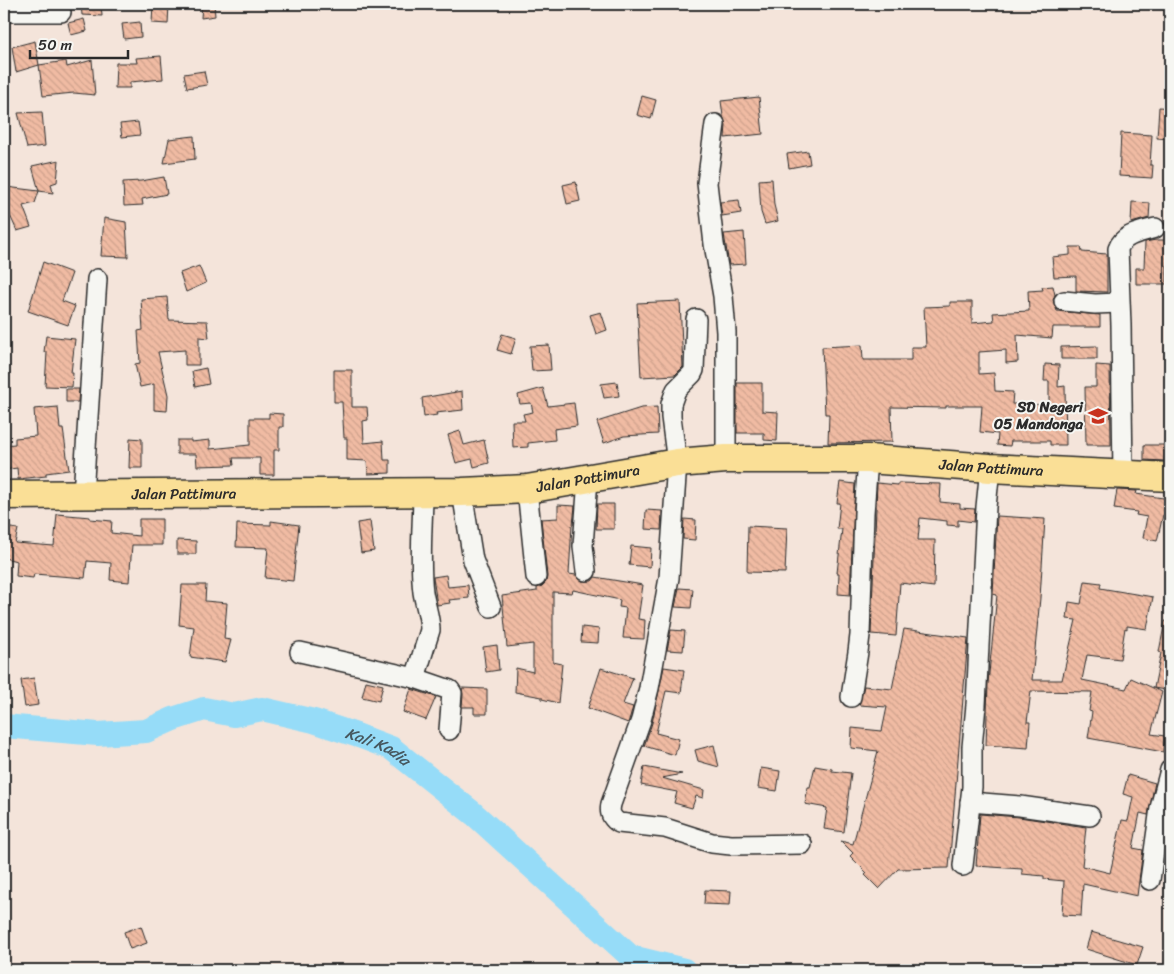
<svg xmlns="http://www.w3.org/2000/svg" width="1174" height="974" font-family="Sriracha,sans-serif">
  <defs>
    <pattern id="building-back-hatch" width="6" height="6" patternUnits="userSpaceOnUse" patternTransform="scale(1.25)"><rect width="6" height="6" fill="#f0bba3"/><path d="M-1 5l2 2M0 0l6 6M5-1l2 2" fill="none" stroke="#cea18c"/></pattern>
  </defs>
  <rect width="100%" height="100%" fill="#f4e4da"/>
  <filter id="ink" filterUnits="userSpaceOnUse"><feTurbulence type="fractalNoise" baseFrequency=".02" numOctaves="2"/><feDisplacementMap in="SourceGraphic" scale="10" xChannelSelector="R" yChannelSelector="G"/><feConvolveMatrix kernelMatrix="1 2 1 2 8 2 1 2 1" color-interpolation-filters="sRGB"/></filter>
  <g filter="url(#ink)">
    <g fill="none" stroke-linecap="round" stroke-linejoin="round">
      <path stroke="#96dcf8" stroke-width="24" id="s1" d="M4 726 98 734 146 731 173 719 204 709 234 715 262 709 314 721 359 736 391 748 474 814 631 957 684 970"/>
    </g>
    <g fill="url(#building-back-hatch)" stroke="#2b2b2b">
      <path d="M81 4H101L102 16 82 15Z"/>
      <path d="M153 4H169L168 24 152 23Z"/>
      <path d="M202 4H214L215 16 201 18Z"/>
      <path d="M84 19 87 31 71 35 68 23Z"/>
      <path d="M140 22 141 37 124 39 122 24Z"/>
      <path d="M35 41 39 65 16 72 12 47Z"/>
      <path d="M161 56 163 79 130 82V88H115L116 63H137L136 58Z"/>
      <path d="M92 60 95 95 74 93 43 96 39 65 66 61 67 67Z"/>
      <path d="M204 71 207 85 187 88 184 74Z"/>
      <path d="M642 96 656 100 651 119 637 115Z"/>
      <path d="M759 97 763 134 725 138 726 125 723 116 721 101Z"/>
      <path d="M1159 107 1170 108V139L1157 138Z"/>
      <path d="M42 112 45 146 27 148 18 113Z"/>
      <path d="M138 122 140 135 122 137 120 124Z"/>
      <path d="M1121 133 1152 135 1150 165H1153L1152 178 1119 176Z"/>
      <path d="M194 136 195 159 164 163 169 139Z"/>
      <path d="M808 151 810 164 789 168 787 154Z"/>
      <path d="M59 160 57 182 51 184 53 193 39 191 32 166Z"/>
      <path d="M164 177 167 194 142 199 143 205 124 206 123 182 141 181Z"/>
      <path d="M772 179 774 205 778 221 765 224 761 212 759 180Z"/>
      <path d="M576 182 580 201 567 204 563 185Z"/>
      <path d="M6 187 39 191 35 203 23 206 31 227 17 231 8 211Z"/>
      <path d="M739 200 741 213 722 216 720 202Z"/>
      <path d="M1132 202 1150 203 1149 218 1131 223Z"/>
      <path d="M104 218 126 222 128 257 101 256Z"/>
      <path d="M744 232 746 264 729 265 724 234Z"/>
      <path d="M1156 240H1170V262L1167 261V284H1136V268H1144L1145 242Z"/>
      <path d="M1070 247H1081L1082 252 1107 254V292L1076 291V276L1054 277 1052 257 1070 255Z"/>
      <path d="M43 262 72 273 62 301 75 306 68 325 28 311Z"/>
      <path d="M199 266 206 283 186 292 180 273Z"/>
      <path d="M1053 286 1055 295 1053 300 1057 311 1100 315V327H1053L1052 338 1017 335 1018 362 1006 363V350L979 352V374L994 373 995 391 1013 392 1012 404 1049 405V381H1044L1045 364 1059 365 1058 387 1065 386 1066 445H1050V441H1011L1010 446 997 445 998 434 980 432 982 406H946V408L891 407 892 442 828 443 829 414H825L822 347 862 345 863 360H911V347H926L924 307 950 306V302H972V323L994 321 993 313 1029 311 1028 291 1043 290 1042 287Z"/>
      <path d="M167 297 169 320 207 321 209 338 199 337V365H185V350L158 352 168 395 167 411 154 410V384L140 387 135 364 140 363 138 331 143 330 141 299Z"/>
      <path d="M680 301 683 367 675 375 641 377 637 303Z"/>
      <path d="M601 312 607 330 596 334 590 315Z"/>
      <path d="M502 334 516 338 511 354 497 350Z"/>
      <path d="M46 336 75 339 71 373H73L72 387 45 386 47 352H44Z"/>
      <path d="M549 345 551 370 532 371 530 346Z"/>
      <path d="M1097 346V359H1061V347Z"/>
      <path d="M1096 365 1110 366 1111 445H1086L1085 387H1096Z"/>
      <path d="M206 368 209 384 195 387 192 371Z"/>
      <path d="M334 370H352V407H367L368 420 363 421 364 443 383 441 384 460H390V473L368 474 367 461 347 460V438H344L342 402H334Z"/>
      <path d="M617 382 619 396 604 398 601 384Z"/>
      <path d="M737 383H762V411L778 412 777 441 764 440V433H737Z"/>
      <path d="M543 388 548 406 574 403 577 426 554 429 555 440 528 443V447L513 448 512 421H525L523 414 533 412 531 403 520 404 518 395Z"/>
      <path d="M66 389H79L78 402H66Z"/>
      <path d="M462 391 463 410 436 413 437 415 424 417 422 398Z"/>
      <path d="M58 407 60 429H63L69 470 46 473V476L18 479 17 468 4 470V445L15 444V438L36 436 34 409Z"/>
      <path d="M657 407 658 434 624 436 604 443 597 422 641 408Z"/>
      <path d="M269 413 283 414V427H279V450H274V475H260V458H233L234 465 197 466 196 454H177V440H191V442L210 440V449L250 445V418H269Z"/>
      <path d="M460 431 464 445 484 440 489 463 474 467 472 459 456 463 448 435Z"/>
      <path d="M130 438 142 439V468H129Z"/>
      <path d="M1144 445H1165V461L1144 460Z"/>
      <path d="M840 482 855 484 850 595 838 594 839 573H837L842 529H837L840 503H837Z"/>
      <path d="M877 483 898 485V483L941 484 940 502 960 504V508L975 509 974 522 958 520V526L947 525V521L920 518 918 540H935L934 587 900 583 896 636 871 634Z"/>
      <path d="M1117 490 1137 491 1136 494 1170 499V516L1163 515 1157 541 1143 538 1147 517 1136 515 1137 512 1114 509Z"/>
      <path d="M597 504H614V529H596Z"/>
      <path d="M558 505 575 506 573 525H572L569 574 576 575 582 581H592L595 577 643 585 638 619 645 620 644 639 623 638 626 608 619 607 620 600 573 590 572 593 553 592V662L562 664 558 703 542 699V697L515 692 516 668 533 672V644L507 647 502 596 537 591V588L542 586 546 582 547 576 541 519 558 518Z"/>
      <path d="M646 510 662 511 661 530 645 529Z"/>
      <path d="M57 514 90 517V519L112 521 111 533 139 536V519H162V545H132L129 582 110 580 111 563 87 561 85 578 34 574 33 578 16 576 17 561 4 558V527L18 529 15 543 54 546Z"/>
      <path d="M997 516 1045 519 1040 598 1032 680H1062L1076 620 1067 619 1069 602 1081 604 1085 581 1101 583 1100 588 1153 597 1147 629 1127 626V629L1125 628 1120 659 1087 655 1082 680 1126 689 1131 678 1162 692 1151 734 1165 736 1163 752 1088 738 1092 712 1089 711 1092 692 1031 691 1027 722H1030L1028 748 986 745 988 683 997 595 993 594Z"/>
      <path d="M684 519 696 520 695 540 683 539Z"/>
      <path d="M271 521 299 525 293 581 265 578 268 548 236 547 237 524 271 525Z"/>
      <path d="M370 521 374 551 361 553 357 523Z"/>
      <path d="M748 526 787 528 785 573 747 572Z"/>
      <path d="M177 540 196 541V554H177Z"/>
      <path d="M631 546 651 548 650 567 629 565Z"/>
      <path d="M446 575 448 587 468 585 469 598 449 600 450 603 437 605 433 577Z"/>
      <path d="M182 585H206L205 601 227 603 224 639 231 640 225 662 190 657 194 627 179 625Z"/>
      <path d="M679 588 693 589 691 608 675 607Z"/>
      <path d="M1165 621 1170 622V691L1154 688 1161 653 1159 652Z"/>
      <path d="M582 627 599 629 598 643 581 642Z"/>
      <path d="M904 629 968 638 949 868 898 869 879 889 865 875 867 873 850 856 853 853 841 841 853 844 878 751 851 748 852 728 882 731 887 707 859 705 864 686 892 689Z"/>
      <path d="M671 630 685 631 683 651 667 650Z"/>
      <path d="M497 645 499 670 486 672 483 647Z"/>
      <path d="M664 667 684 670 681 693 666 691 656 733 679 739 675 755 644 746 652 723Z"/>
      <path d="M601 668 633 678 623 704 633 707 628 723 588 708Z"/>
      <path d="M34 678 38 705 25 707 21 680Z"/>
      <path d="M366 681 383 685 379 701 362 697Z"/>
      <path d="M462 688 487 689V714H474V707H462L463 694Z"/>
      <path d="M411 689 436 697 426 720 403 712Z"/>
      <path d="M714 745 719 767 698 761 695 750Z"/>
      <path d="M815 766 832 769V771L851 773 844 832 824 829 827 808 805 804 808 787H810Z"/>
      <path d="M644 767 682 774 662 778 704 790 703 798 696 796 692 808 674 803 677 792 641 785Z"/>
      <path d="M761 768 780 771 777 791 758 788Z"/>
      <path d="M1128 775 1155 783 1148 815 1140 813 1133 848 1143 850 1137 896 1083 884 1081 916 1062 915 1064 881 1044 879V876L1022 874V869L976 866 980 814 1019 817 1086 827 1082 866 1110 873 1122 820 1128 821 1133 797 1123 794Z"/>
      <path d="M705 890 731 891 730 905 704 904Z"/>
      <path d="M141 926 147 943 130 949 124 932Z"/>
      <path d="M1091 932 1143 947 1137 965 1086 949Z"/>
    </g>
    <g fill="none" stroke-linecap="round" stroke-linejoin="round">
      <defs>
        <g id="minor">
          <path d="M4 12H61"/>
          <path d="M715 124 707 183 714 244 723 296 726 332V459"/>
          <path d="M1064 301 1095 304 1119 303"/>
          <path d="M696 319 694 370 692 374 676 390 671 404V417L677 463 669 578 649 688 641 720 611 804C609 813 611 818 619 823L665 828 712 843 731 845 802 844"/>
          <path d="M1123 475 1121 325 1118 249C1123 234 1142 232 1155 228"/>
          <path d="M527 489 536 577"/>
          <path d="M462 492 473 560 491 607"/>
          <path d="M83 494 97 279"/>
          <path d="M586 571 583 546 588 479"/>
          <path d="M300 652 415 678 430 630C430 617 425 605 423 592 419 560 423 523 423 491"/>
          <path d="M415 678 450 690 452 693 449 730"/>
          <path d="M851 697 858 652 860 635 864 513 868 459"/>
          <path d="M970 802 1020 806 1090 816"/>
          <path d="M963 866 972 787V747L976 705 986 507 990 468"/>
          <path d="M1150 880 1160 808 1170 770"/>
        </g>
        <g id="highway">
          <path id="s2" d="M4 495 462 492 527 489 677 463 726 459H868L990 468 1170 477"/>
        </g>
      </defs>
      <use href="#minor" stroke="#2b2b2b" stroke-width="22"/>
      <use href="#highway" stroke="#2b2b2b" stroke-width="31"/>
      <use href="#minor" stroke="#f6f6f2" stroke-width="19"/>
      <use href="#highway" stroke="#fadf96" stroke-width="28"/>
    </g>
  </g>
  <defs>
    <symbol id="school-bare" viewBox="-9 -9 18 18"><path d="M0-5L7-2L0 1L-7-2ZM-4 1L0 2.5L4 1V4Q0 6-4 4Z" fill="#c8321e" stroke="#f6f6f2" stroke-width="2.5" paint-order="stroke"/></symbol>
  </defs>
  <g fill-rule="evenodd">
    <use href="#school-bare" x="1084" y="402" width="28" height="28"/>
  </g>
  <g text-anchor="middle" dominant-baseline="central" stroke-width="4" stroke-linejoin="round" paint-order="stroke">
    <g font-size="15" font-weight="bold" fill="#2b2b2b" stroke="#f6f6f2" text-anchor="end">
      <text x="1083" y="407">SD Negeri<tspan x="1083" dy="17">05 Mandonga</tspan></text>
    </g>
    <g font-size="15" fill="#2b2b2b" stroke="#f6f6f2">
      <text stroke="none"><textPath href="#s2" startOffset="990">Jalan Pattimura</textPath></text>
      <text stroke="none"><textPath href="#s2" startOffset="585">Jalan Pattimura</textPath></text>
      <text stroke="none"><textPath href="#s2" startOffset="180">Jalan Pattimura</textPath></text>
    </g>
    <g font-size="16" font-style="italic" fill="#46575e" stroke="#f6f6f2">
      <text stroke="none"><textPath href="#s1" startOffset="386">Kali Kadia</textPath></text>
    </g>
  </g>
  <rect width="1174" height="974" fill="none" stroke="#f6f6f2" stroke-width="20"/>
  <rect x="10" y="10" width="1154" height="954" fill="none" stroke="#2b2b2b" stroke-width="2" filter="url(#ink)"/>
  <path d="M30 50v8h98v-8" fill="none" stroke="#2b2b2b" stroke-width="2.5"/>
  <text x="38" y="50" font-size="15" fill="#2b2b2b" stroke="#f6f6f2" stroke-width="4" paint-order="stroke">50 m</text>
</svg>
